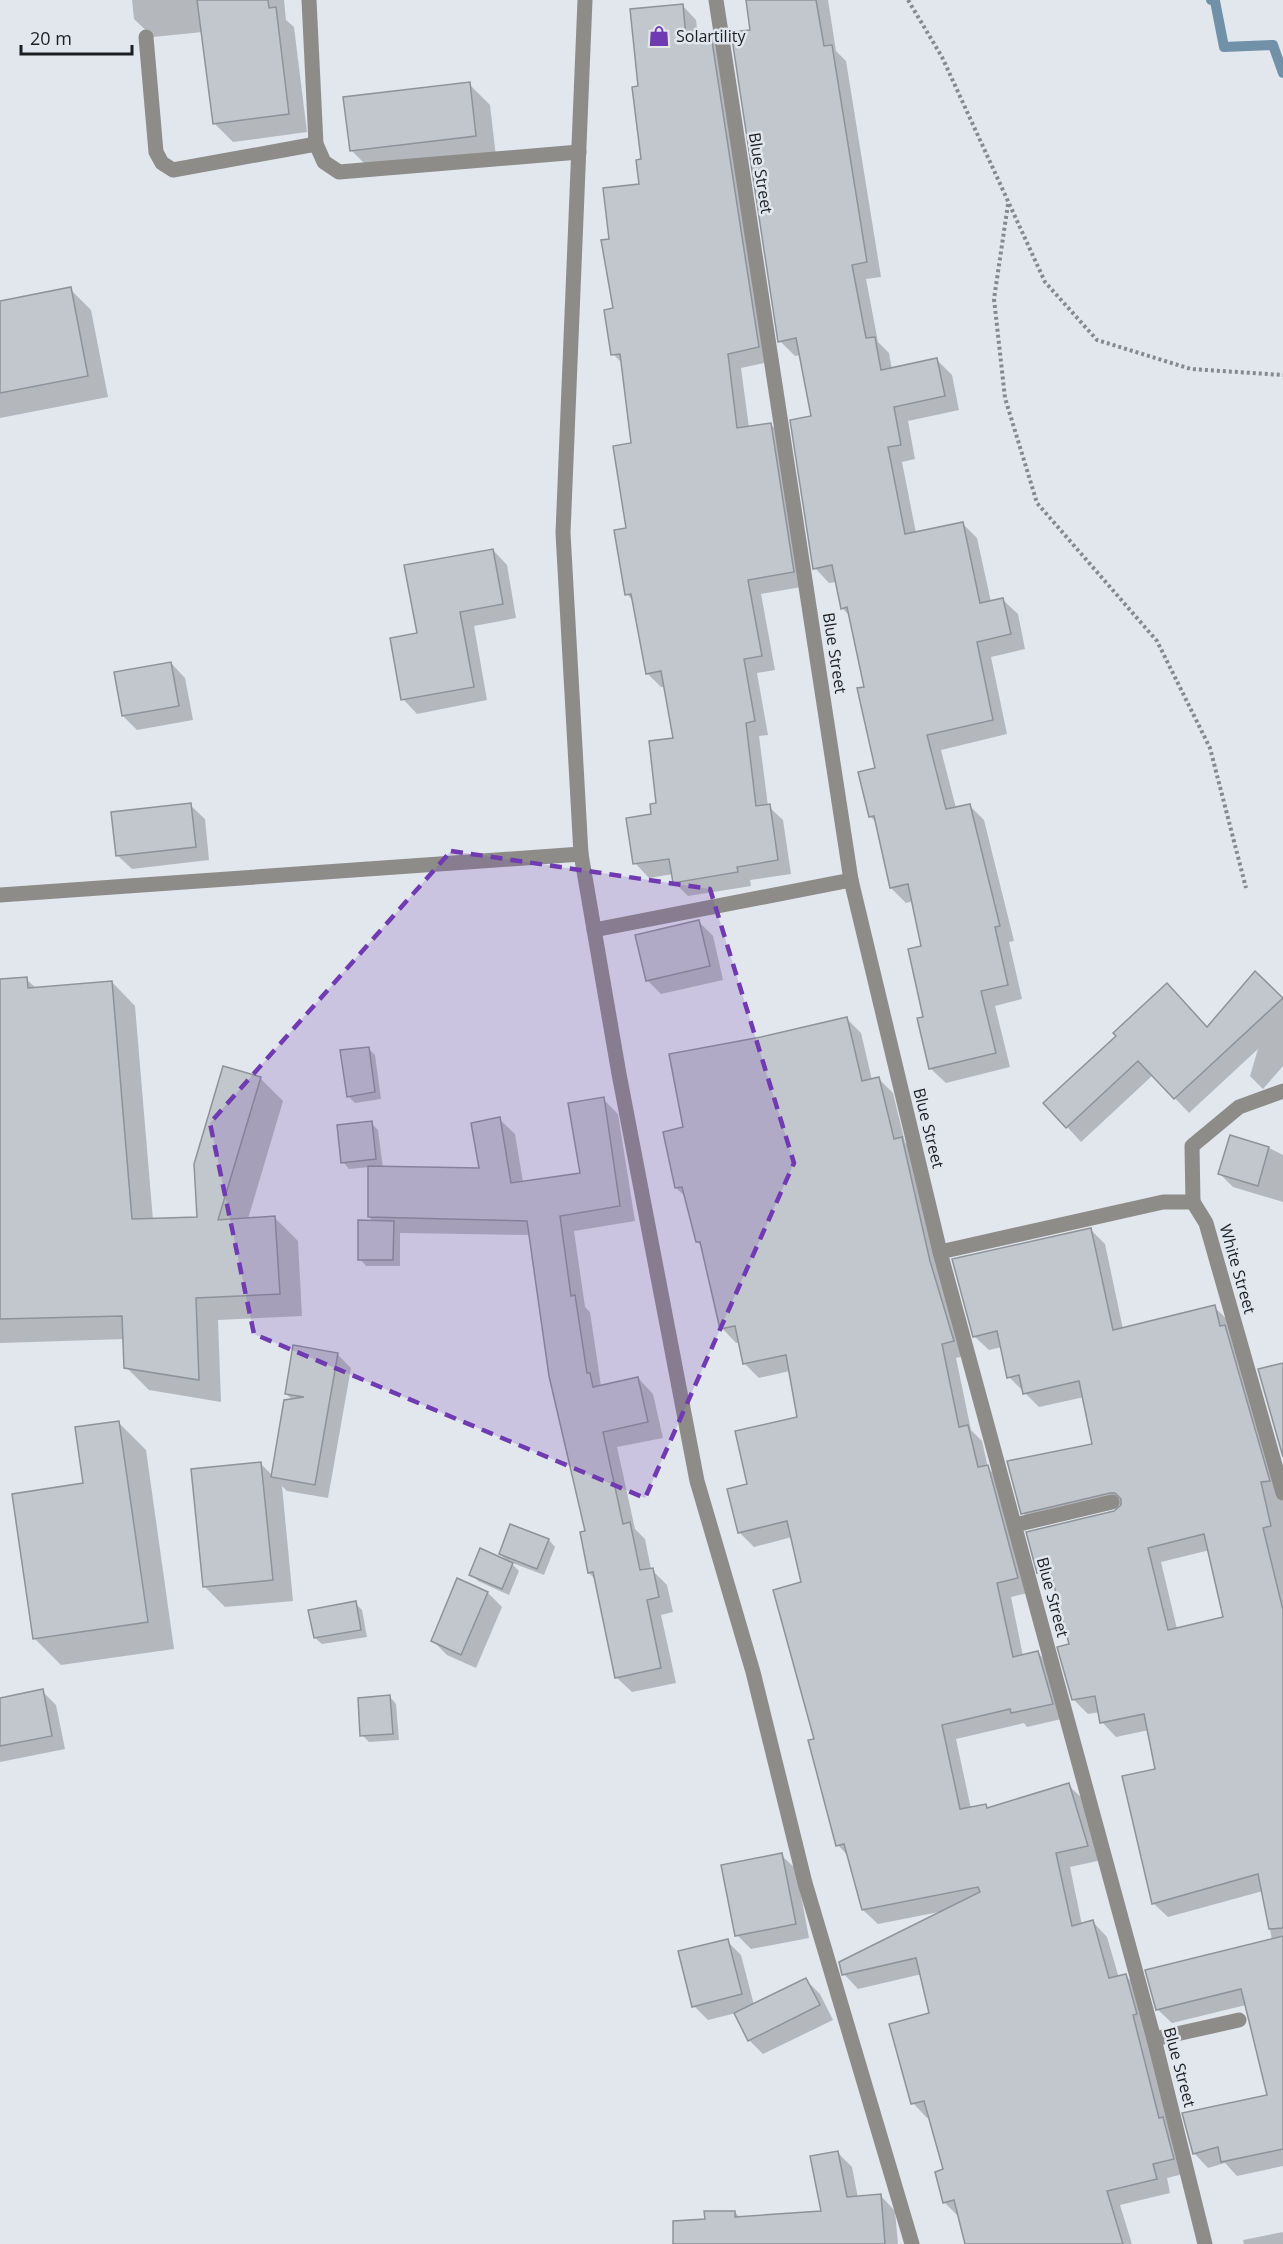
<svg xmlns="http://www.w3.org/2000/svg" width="1283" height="2244" font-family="'Open Sans',sans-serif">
  <rect width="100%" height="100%" fill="#e2e6ed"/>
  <g fill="#0003" fill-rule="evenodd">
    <path d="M132 0H284L286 20 294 27 307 132 233 142 214 123 203 32 153 37 134 19Z"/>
    <path d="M747 0H828L836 51 846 61 881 277 866 279 878 342 889 353 892 370 937 360 952 375 959 410 908 421 915 459 902 462 916 533 962 523 977 538 991 602 1003 600 1018 614 1025 649 991 657 1007 734 941 750 956 808 969 805 984 820 1014 941 1009 942 1022 999 995 1006 1010 1067 946 1083 931 1069 918 1019 924 1018 922 947 913 901 906 903 891 888 877 823 870 816 877 769 866 688 850 616 842 608 837 582 829 583 815 568 812 417 801 355 795 356 780 341Z"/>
    <path d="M682 5 696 20 698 38 711 36 725 50 773 361 741 368 749 428 770 424 785 438 807 586 761 594 775 670 757 673 768 735 759 736 768 806 783 820 791 874 750 880 751 886 688 896 674 882 673 874 649 878 635 863 658 804 675 739 665 687H661L647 673 634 602 627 594 633 445 623 364 613 354 615 309 611 240 641 185 643 160 639 87Z"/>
    <path d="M469 84 490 105 496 157 372 171 351 150Z"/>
    <path d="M70 289 91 310 108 397 0 418V302Z"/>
    <path d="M493 550 507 565 516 618 474 626 487 700 417 714 403 699 419 634Z"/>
    <path d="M171 663 185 678 193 720 137 730 123 716Z"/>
    <path d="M190 805 205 819 209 860 132 869 117 855Z"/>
    <path d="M699 922 713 936 723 980 661 994 647 980Z"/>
    <path d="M1255 974 1283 998V1066L1263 1089 1250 1076 1258 1049 1189 1113 1153 1075 1081 1142 1045 1103 1208 1029Z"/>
    <path d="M26 979 36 988 112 982 135 1006 153 1220 198 1218 260 1078 283 1101 248 1219 275 1218 298 1241 302 1316 218 1320 221 1402 149 1390 126 1367 125 1339 0 1343V981Z"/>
    <path d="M847 1019 861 1033 872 1080 879 1079 893 1093 905 1142 916 1153 968 1355 956 1358 971 1430 982 1441 988 1468 1002 1482 1032 1592 1011 1597 1023 1656 1038 1653 1052 1667 1066 1718 1027 1727 1024 1723 956 1739 971 1809 986 1806 989 1809 1068 1785 1083 1799 1102 1860 1070 1867 1082 1925 1093 1922 1107 1937 1119 1978 1126 1976 1140 1990 1187 2173 1167 2178 1170 2193 1120 2205 1132 2244H967L959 2217 945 2203 936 2173 945 2170 930 2117 927 2118 913 2103 931 2014 922 1974 858 1989 844 1974 944 1911 878 1924 863 1910 849 1857 838 1845 816 1740 802 1583 792 1537 754 1547 739 1532 749 1485 798 1419 790 1371 759 1378 745 1364 740 1342 736 1343 722 1328 702 1246 697 1242 687 1198 676 1188 685 1129 762 1039Z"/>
    <path d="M368 1048 375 1055 381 1099 355 1103 348 1096Z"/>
    <path d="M603 1099 618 1114 635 1221 574 1231 585 1307 590 1312 601 1386 638 1378 653 1394 663 1438 617 1447 635 1529 645 1539 651 1569 667 1585 673 1612 661 1615 676 1683 632 1692 616 1677 596 1580 589 1573 587 1532 531 1235 400 1233V1266H366L360 1259 374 1222 369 1217 370 1167 349 1169 343 1162 371 1123 378 1130 383 1168 481 1169 499 1119 515 1134 523 1182 581 1174Z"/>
    <path d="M1269 1148 1283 1155V1202L1233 1187 1220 1174Z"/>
    <path d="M1091 1230 1105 1244 1123 1329 1214 1307 1229 1321 1283 1495V2166L1237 2176 1225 2163 1208 2168 1194 2153 1269 2096 1246 2005 1172 2023 1157 2009 1272 1940 1263 1891 1168 1917 1153 1903 1157 1770 1149 1730 1116 1737 1102 1722 1100 1712 1088 1714 1073 1699 1071 1645 1056 1586 1053 1587 1039 1572 1121 1507 1037 1527 1023 1513 1094 1445 1084 1397 1039 1407 1009 1377 1002 1347 989 1350 974 1336ZM1210 1550 1225 1618 1177 1629 1161 1562Z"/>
    <path d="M337 1354 351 1368 328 1498 287 1491 282 1486 293 1601 225 1607 204 1586 261 1464 273 1476 293 1400 286 1394Z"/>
    <path d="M119 1423 146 1450 174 1649 61 1665 34 1638 85 1485Z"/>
    <path d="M511 1526 549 1540 555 1547 544 1575 510 1562 519 1571 509 1595 478 1581 471 1574 509 1563 500 1554Z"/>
    <path d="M458 1580 488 1593 502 1607 476 1668 447 1655 433 1641Z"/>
    <path d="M355 1603 362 1610 367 1637 322 1644 315 1638Z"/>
    <path d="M42 1691 56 1705 65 1749 0 1762V1699Z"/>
    <path d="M390 1697 396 1704 399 1740 369 1742 362 1735Z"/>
    <path d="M781 1855 796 1869 809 1938 751 1949 737 1935Z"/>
    <path d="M727 1941 741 1955 754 2005 806 1980 820 1994 833 2020 763 2054 749 2040 736 2013 708 2020 694 2006Z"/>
    <path d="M837 2152 852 2167 858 2198 881 2196 895 2211 898 2244H674L735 2212 740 2218 823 2212Z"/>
    <path d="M1283 2232V2244H1244L1243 2240Z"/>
  </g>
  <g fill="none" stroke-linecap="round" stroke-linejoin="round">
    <path stroke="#7091a7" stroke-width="10" d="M1211 0 1215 1 1224 47 1273 45 1283 73"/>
  </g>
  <g fill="#c2c6cd" stroke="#8e9299" stroke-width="1.5" fill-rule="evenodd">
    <path d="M197 0H268L269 8 276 7 289 114 213 124Z"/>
    <path d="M746 0H816L824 46 832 45 867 262 852 265 866 338 875 337 881 370 937 358 945 396 894 407 901 445 888 447 905 534 963 522 980 603 1003 598 1011 634 977 642 993 720 927 735 946 809 970 804 1000 926 995 927 1008 985 981 991 996 1053 929 1069 917 1018 923 1017 908 949 921 946 908 884 890 888 874 816 869 817 858 772 875 768 857 688 864 687 847 607 841 609 832 565 813 569 790 420 811 416 796 338 778 342 731 32 750 30Z"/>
    <path d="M683 4 686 38 711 35 759 347 728 354 737 428 771 423 794 572 748 580 762 656 744 659 755 721 746 723 756 806 770 804 778 860 737 867 738 872 673 883 669 859 633 864 626 818 651 814 650 804 656 803 649 741 673 738 661 671 646 674 631 594 625 595 614 530 626 528 613 446 631 443 620 354 611 355 604 310 613 308 601 240 609 239 603 188 639 184 636 160 641 159 632 87 638 86 630 9Z"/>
    <path d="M470 82 476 136 350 151 343 97Z"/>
    <path d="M71 287 88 376 0 393V301Z"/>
    <path d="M493 549 503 604 460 612 474 687 401 700 390 638 417 633 404 565Z"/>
    <path d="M171 662 179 706 122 716 114 672Z"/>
    <path d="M191 803 196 847 116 856 111 812Z"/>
    <path d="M699 920 710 966 646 981 635 935Z"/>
    <path d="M1255 971 1283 998 1174 1099 1138 1061 1066 1128 1043 1103 1116 1036 1113 1033 1167 983 1207 1027Z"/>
    <path d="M27 977 28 988 112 981 132 1219 197 1217 194 1164 223 1066 261 1077 218 1220 275 1216 280 1294 196 1298 199 1380 124 1368 122 1316 0 1319V979Z"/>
    <path d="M847 1017 862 1081 879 1077 894 1139 902 1137 930 1261 954 1341 942 1344 959 1427 968 1425 978 1467 988 1465 1018 1578 997 1583 1013 1657 1038 1651 1053 1704 1011 1713 1010 1709 942 1725 960 1809 986 1804 987 1808 1069 1783 1088 1846 1056 1853 1072 1926 1093 1920 1109 1978 1126 1974 1137 2014 1133 2015 1159 2118 1163 2117 1174 2159 1153 2164 1157 2179 1107 2191 1123 2244H965L954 2200 943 2203 935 2172 943 2169 924 2101 911 2104 889 2024 929 2013 916 1958 842 1975 839 1962 980 1892 978 1887 862 1910 844 1844 836 1846 808 1740 814 1739 773 1590 801 1582 787 1521 738 1533 727 1489 747 1484 735 1431 797 1417 786 1355 743 1364 735 1326 720 1329 700 1242H696L682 1187 675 1188 663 1132 683 1127 669 1054 761 1037Z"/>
    <path d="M369 1047 375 1092 347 1097 340 1050Z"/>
    <path d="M604 1097 620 1206 560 1216 571 1296 575 1295 587 1373H590L593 1387 638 1377 648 1422 603 1432 623 1524 630 1522 640 1570 653 1568 659 1597 647 1600 661 1668 615 1678 593 1572 588 1573 580 1532 585 1531 549 1376 527 1221 368 1217V1166L479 1168 471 1123 500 1117 511 1183 580 1173 568 1103Z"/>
    <path d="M372 1121 376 1159 341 1163 337 1125Z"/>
    <path d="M1230 1135 1269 1147 1258 1186 1218 1174Z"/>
    <path d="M358 1220 394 1221 393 1260H358Z"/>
    <path d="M1091 1228 1113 1330 1215 1305 1220 1326 1225 1325 1270 1481 1261 1482 1271 1526 1263 1528 1283 1610V1928L1269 1929 1258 1874 1152 1904 1122 1776 1155 1769 1144 1714 1100 1723 1095 1696 1072 1700 1057 1647 1069 1644 1050 1570 1037 1573 1026 1532 1114 1511 1121 1505V1499L1115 1493H1110L1021 1514 1007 1461 1092 1444 1079 1381 1023 1394 1019 1375 1007 1378 997 1331 973 1337 952 1259ZM1204 1534 1223 1617 1168 1630 1148 1548Z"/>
    <path d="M293 1345 338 1353 315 1485 271 1477 284 1400 304 1397 285 1394Z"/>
    <path d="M1283 1363V1457L1258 1369Z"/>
    <path d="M119 1421 148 1622 33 1639 12 1494 83 1483 75 1427Z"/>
    <path d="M261 1462 273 1580 203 1587 191 1469Z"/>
    <path d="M510 1524 549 1539 537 1569 499 1554Z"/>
    <path d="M480 1548 513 1563 502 1589 469 1575Z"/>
    <path d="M457 1578 488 1592 461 1655 431 1641Z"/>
    <path d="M356 1601 361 1630 314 1638 308 1610Z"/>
    <path d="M43 1689 52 1736 0 1746V1698Z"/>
    <path d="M390 1695 393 1734 360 1736 358 1698Z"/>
    <path d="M782 1853 796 1924 735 1936 721 1865Z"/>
    <path d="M1283 1936V2149L1221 2162 1218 2147 1193 2154 1182 2113 1267 2095 1248 2017 1241 1989 1156 2010 1145 1970Z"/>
    <path d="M728 1939 742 1994 692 2007 678 1951Z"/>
    <path d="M806 1978 820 2005 748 2041 734 2013Z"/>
    <path d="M838 2151 847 2197 881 2194 885 2244H673V2221L705 2219 704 2211H735V2217L821 2211 810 2156Z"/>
  </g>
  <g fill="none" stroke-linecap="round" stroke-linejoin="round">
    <g stroke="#86898e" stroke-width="4" stroke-dasharray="3 3" stroke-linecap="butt">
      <path d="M908 0 942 57 1045 282 1097 340 1191 369 1283 375"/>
      <path d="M1008 204 994 299 1005 398 1037 503 1157 641 1210 748 1246 888"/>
    </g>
    <g stroke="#8e8c89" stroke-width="15">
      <path d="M309 0 316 144 324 162 339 172 579 152"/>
      <path d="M146 37 156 152 162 163 173 170 316 144"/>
      <path d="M0 895 581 854"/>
      <path d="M1015 1525 1112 1502"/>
      <path d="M1154 2039 1239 2020"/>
    </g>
    <g stroke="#8e8c89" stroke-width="15">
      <path d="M716 0 851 880 940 1252 1154 2039 1205 2244"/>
      <path d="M594 930 851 880"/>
      <path d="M1193 1202 1192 1146 1239 1107 1283 1091"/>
      <path d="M940 1252 1163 1202H1193L1206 1223 1283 1493"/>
    </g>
    <path stroke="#8e8c89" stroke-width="15" d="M585 0 563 533 581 854 619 1074 697 1481 753 1672 805 1883 912 2244"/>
  </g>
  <path fill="#703ab1" fill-opacity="0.2" stroke="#703ab1" stroke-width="4.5" stroke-dasharray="12 8" stroke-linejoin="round" d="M451 851 710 889 794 1163 645 1498 254 1334 210 1123Z"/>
  <defs>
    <symbol id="shop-bare" viewBox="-9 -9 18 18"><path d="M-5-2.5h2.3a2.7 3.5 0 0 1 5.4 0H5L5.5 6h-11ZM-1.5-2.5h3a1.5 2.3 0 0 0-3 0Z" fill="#703ab1" stroke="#e2e6ed" stroke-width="2.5" paint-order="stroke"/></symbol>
  </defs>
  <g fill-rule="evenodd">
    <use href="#shop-bare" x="644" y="21" width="30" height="30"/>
  </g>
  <g text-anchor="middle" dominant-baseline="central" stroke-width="5" stroke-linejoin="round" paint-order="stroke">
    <g font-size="16" fill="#1d1e21" stroke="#e2e6ed" text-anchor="start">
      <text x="676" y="36">Solartility</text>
    </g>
    <g font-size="16" fill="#1d1e21" stroke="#e2e6ed">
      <text transform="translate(761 173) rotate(81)">Blue Street</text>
      <text transform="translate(835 653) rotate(81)">Blue Street</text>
      <text transform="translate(929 1128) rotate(76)">Blue Street</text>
      <text transform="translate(1238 1269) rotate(74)">White Street</text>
      <text transform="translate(1053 1597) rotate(75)">Blue Street</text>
      <text transform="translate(1180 2067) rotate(75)">Blue Street</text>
    </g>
  </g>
  <path d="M21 45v9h111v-9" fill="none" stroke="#1d1e21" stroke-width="3"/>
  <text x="30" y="45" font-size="18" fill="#1d1e21" stroke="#e2e6ed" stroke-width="4.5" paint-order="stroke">20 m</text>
</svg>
